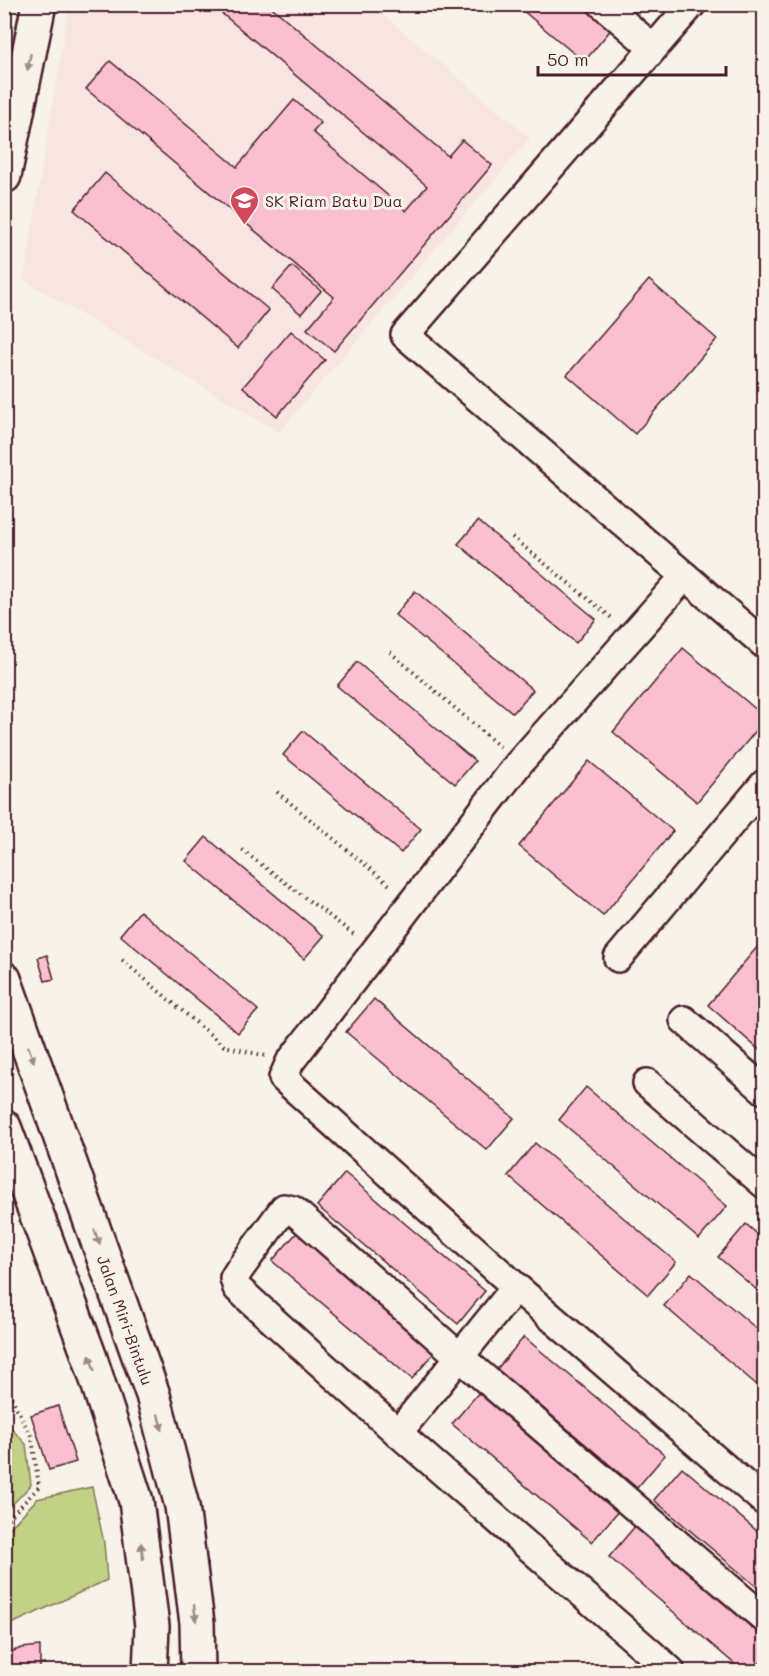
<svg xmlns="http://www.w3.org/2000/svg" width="769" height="1676" font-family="Mali,sans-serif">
  <rect width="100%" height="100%" fill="#f7f3e8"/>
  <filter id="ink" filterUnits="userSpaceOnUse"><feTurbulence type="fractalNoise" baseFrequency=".0167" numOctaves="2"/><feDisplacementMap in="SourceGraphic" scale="12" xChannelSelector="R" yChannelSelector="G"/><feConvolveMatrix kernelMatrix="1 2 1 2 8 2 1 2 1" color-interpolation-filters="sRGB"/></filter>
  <g filter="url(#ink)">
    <path fill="#f8e4e1" d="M69 5H371L530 138 279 432 24 280Z"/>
    <g fill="#c1d286" stroke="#867858" stroke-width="1.5">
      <path d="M5 1422 26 1444 31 1485 5 1512Z"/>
      <path d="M92 1487 104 1543 107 1580 5 1627V1533L37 1499Z"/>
    </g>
    <g fill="#fac0d2" stroke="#4a1f2b" stroke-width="1.5">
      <path d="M215 4H268L448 156 462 140 492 165 334 351 307 329 334 297 86 89 110 61 237 167 294 100 321 123 313 132 406 211 427 186 213 6Z"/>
      <path d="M515 4H585L613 27 584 62Z"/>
      <path d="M105 173 269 310 238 348 74 210Z"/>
      <path d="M292 266 321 291 301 314 272 289Z"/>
      <path d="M649 280 717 339 635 434 567 375Z"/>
      <path d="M291 331 325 360 277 416 243 387Z"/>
      <path d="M478 521 596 619 576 643 458 544Z"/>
      <path d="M415 591 533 690 513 713 395 615Z"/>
      <path d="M683 648 764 716V721L697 802 613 732Z"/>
      <path d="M357 662 475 761 455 784 337 686Z"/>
      <path d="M303 731 421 829 401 853 283 755Z"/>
      <path d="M589 761 673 831 603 916 519 846Z"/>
      <path d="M206 837 324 936 304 959 186 861Z"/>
      <path d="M140 911 258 1010 238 1033 120 935Z"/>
      <path d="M764 939V1054L708 1005Z"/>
      <path d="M47 955 54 979 45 981 38 958Z"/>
      <path d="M374 999 514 1118 487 1150 346 1032Z"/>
      <path d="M586 1087 727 1206 699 1239 559 1120Z"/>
      <path d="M535 1143 676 1262 648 1295 508 1176Z"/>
      <path d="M345 1173 485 1291 458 1324 317 1206Z"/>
      <path d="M746 1224 764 1240V1296L718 1257Z"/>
      <path d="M300 1229 440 1346 412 1379 272 1261Z"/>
      <path d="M691 1273 764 1335V1391L664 1306Z"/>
      <path d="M524 1337 665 1455 637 1488 497 1369Z"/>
      <path d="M480 1391 620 1509 592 1542 452 1424Z"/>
      <path d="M58 1406 76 1462 49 1470 31 1415Z"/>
      <path d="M682 1467 764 1537V1593L654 1500Z"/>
      <path d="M636 1525 764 1633V1658L753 1672H744L609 1557Z"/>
      <path d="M40 1646V1672H4V1654L22 1648Z"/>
    </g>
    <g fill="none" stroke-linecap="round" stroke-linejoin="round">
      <defs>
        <g id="minor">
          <path d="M602 4 653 48"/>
          <path d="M692 4 405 335 764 644"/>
          <path d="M685 576 519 763 290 1062 283 1078 516 1287 764 1501"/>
          <path d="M618 958 764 784"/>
          <path d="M684 1020 764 1090"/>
          <path d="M647 1083 764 1184"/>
          <path d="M398 1433 516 1287"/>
          <path d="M670 1670 398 1433 237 1288 234 1278 239 1270 284 1208 293 1210 461 1358 764 1618"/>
        </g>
        <g id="highway">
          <path d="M4 176 39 4"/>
          <path id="s1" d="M4 979 153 1395 182 1506 197 1623 198 1672"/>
          <path d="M4 1127 90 1358 136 1501 152 1626 150 1672"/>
        </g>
      </defs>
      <use href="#minor" stroke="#4a1f2b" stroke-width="32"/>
      <use href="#highway" stroke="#4a1f2b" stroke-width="38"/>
      <g stroke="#4a1f2b" stroke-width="4" stroke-dasharray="1.5 4.5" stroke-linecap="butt">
        <path d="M512 537 613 619"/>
        <path d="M390 652 500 747"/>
        <path d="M277 792 392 887"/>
        <path d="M242 850 356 936"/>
        <path d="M122 960 224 1046 266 1056"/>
        <path d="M4 1523 39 1487 32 1438 7 1389"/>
      </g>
      <use href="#minor" stroke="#f7f3e8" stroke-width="27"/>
      <use href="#highway" stroke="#f7f3e8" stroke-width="33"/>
    </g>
    <defs><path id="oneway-solid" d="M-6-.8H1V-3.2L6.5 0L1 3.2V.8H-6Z" transform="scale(1.5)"/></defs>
    <g fill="#a0898a">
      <use href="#oneway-solid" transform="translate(29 62) rotate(101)"/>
      <use href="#oneway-solid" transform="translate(31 1054) rotate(70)"/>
      <use href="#oneway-solid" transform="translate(97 1237) rotate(70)"/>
      <use href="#oneway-solid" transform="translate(92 1363) rotate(-108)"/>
      <use href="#oneway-solid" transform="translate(160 1422) rotate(75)"/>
      <use href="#oneway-solid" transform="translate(142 1551) rotate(-97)"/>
      <use href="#oneway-solid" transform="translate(195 1613) rotate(83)"/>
    </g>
  </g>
  <defs>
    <symbol id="school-pin" viewBox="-11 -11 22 30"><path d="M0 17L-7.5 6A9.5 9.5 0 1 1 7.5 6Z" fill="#d1495b" stroke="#f7f3e8"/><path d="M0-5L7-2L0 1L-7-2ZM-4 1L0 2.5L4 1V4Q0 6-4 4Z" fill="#fff"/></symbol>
  </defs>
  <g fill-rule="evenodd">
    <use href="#school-pin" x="228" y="184" width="33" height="45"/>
  </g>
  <g text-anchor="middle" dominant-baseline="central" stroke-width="6" stroke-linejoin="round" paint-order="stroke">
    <g font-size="16" fill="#4a1f2b" stroke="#f7f3e8" text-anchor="start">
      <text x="265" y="200">SK Riam Batu Dua</text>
    </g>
    <g font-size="16" fill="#4a1f2b" stroke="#f7f3e8">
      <text stroke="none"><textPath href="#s1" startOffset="362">Jalan Miri-Bintulu</textPath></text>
    </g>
  </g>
  <rect width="769" height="1676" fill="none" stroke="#f7f3e8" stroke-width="24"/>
  <rect x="12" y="12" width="745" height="1652" fill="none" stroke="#4a1f2b" stroke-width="2" filter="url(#ink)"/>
  <path d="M538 66v9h188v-9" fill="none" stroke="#4a1f2b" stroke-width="3"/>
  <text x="547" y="66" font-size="18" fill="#4a1f2b" stroke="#f7f3e8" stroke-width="4.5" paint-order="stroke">50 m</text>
</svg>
